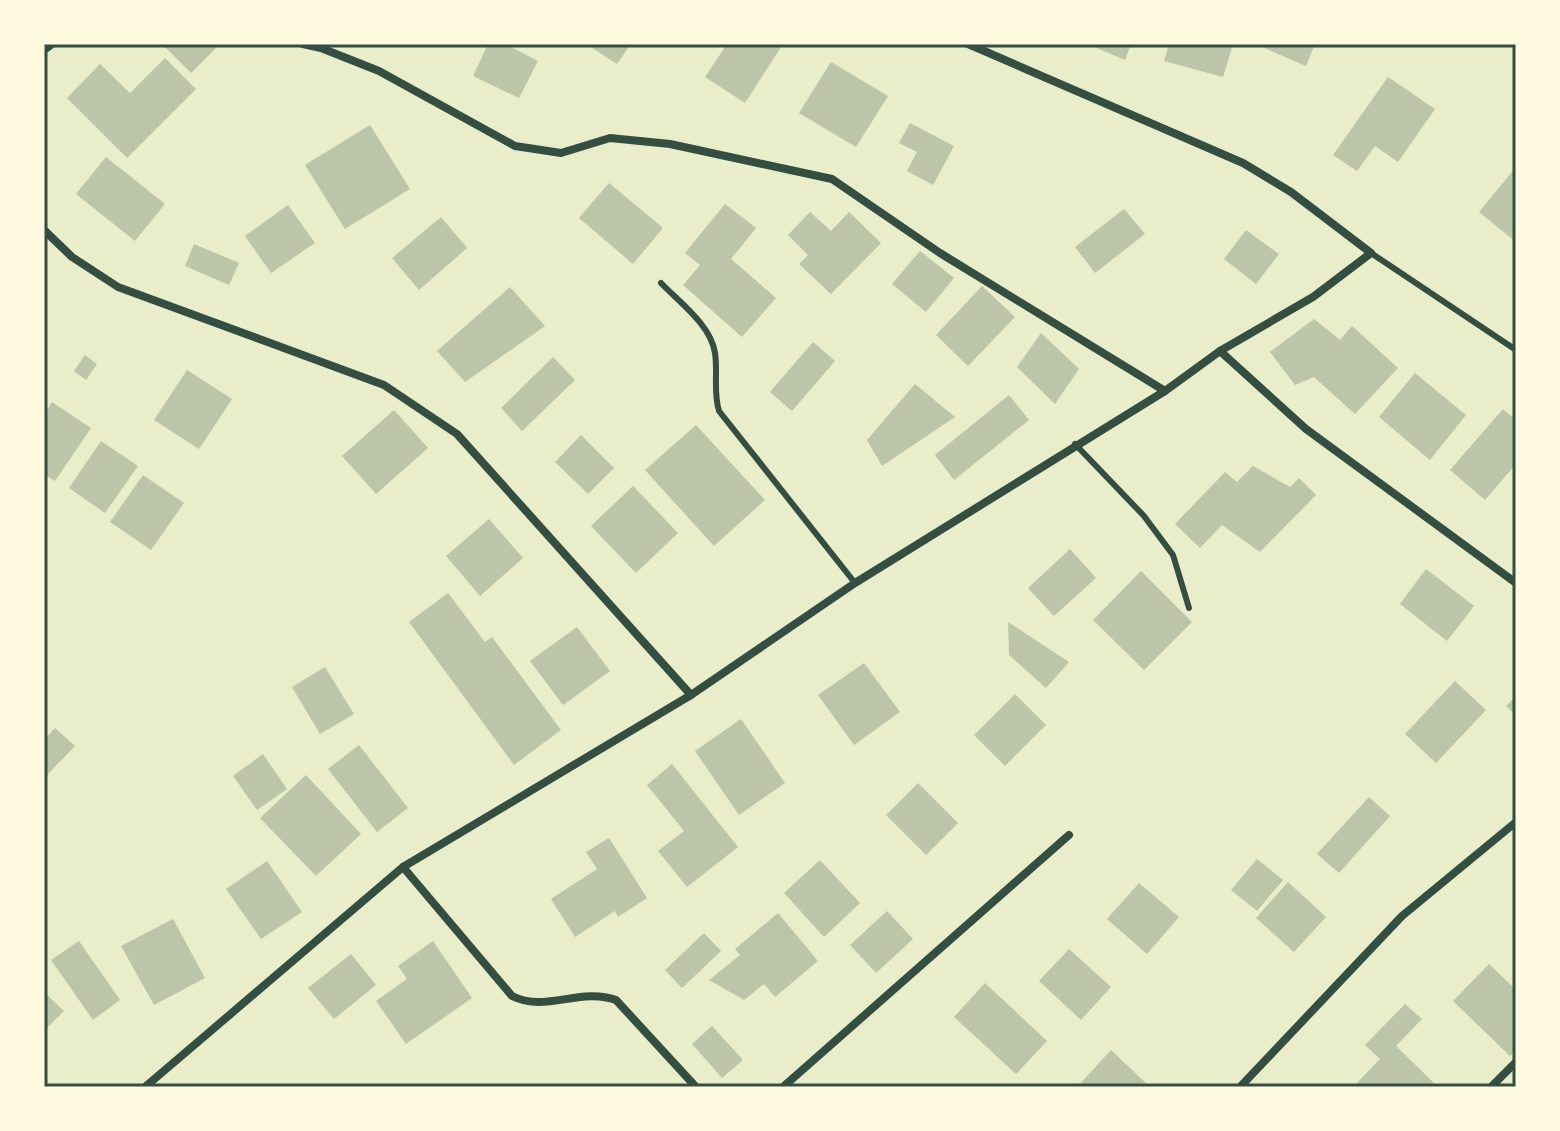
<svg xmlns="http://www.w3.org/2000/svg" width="1560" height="1131" font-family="'Fira Sans',sans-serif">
  <rect width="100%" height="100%" fill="#e9edc9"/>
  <g fill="#bcc5a7">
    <path d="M162 44H220L191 73Z"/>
    <path d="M488 44H505L538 61 519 98 473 76Z"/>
    <path d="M586 44H631L617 64Z"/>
    <path d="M727 44H783L745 103 705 77Z"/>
    <path d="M1087 44H1131L1125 60Z"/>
    <path d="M1169 44H1233L1223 77 1164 61Z"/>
    <path d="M1255 44H1315L1306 66Z"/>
    <path d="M165 58 196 89 127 158 67 98 100 64 130 93Z"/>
    <path d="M831 62 888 96 856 147 799 113Z"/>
    <path d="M1388 77 1435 109 1398 162 1375 146 1357 171 1333 155Z"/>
    <path d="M910 123 954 146 933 185 907 171 917 152 899 143Z"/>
    <path d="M370 125 410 189 345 229 305 165Z"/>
    <path d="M106 157 165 204 135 241 76 194Z"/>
    <path d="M1516 167V242L1479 212Z"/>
    <path d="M609 183 663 228 633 264 579 218Z"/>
    <path d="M725 204 756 228 731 259 776 298 742 337 683 285 700 265 685 253Z"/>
    <path d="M288 205 315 243 271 273 245 236Z"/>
    <path d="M1124 209 1145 234 1095 273 1075 247Z"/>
    <path d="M810 212 831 231 849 212 881 243 831 294 799 264 808 255 788 235Z"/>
    <path d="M441 217 467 248 419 290 392 258Z"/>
    <path d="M1246 230 1279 254 1256 284 1224 259Z"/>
    <path d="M194 244 239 263 229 285 185 266Z"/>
    <path d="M920 251 954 278 926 312 892 284Z"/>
    <path d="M982 286 1015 317 968 366 936 335Z"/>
    <path d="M510 287 545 326 465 382 437 351Z"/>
    <path d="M1314 319 1340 340 1352 326 1398 368 1355 414 1314 377 1295 385 1270 352Z"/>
    <path d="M1041 333 1079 369 1055 404 1017 367Z"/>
    <path d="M813 342 835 361 792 411 770 392Z"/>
    <path d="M85 355 97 364 86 380 74 371Z"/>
    <path d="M553 357 575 380 522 431 501 408Z"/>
    <path d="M187 370 232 399 199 449 154 420Z"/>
    <path d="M1415 373 1466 415 1430 460 1379 417Z"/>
    <path d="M915 384 955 417 882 466 867 440Z"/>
    <path d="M1009 395 1029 420 954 480 935 455Z"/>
    <path d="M52 402 91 428 55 481 44 474V415Z"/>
    <path d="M1503 409 1516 420V464L1485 500 1450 470Z"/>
    <path d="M394 410 428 448 376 494 342 456Z"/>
    <path d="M696 425 765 500 714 546 645 470Z"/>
    <path d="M581 435 614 468 588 494 555 462Z"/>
    <path d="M101 441 138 466 105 513 69 488Z"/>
    <path d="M1253 466 1290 487 1299 478 1316 495 1260 552 1222 525 1200 548 1175 524 1225 472 1237 482Z"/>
    <path d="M143 475 184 503 151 550 110 522Z"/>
    <path d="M633 486 678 533 636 573 591 526Z"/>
    <path d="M489 519 523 558 480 596 446 556Z"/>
    <path d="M1070 549 1096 578 1054 616 1028 588Z"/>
    <path d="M1426 569 1474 606 1447 641 1400 604Z"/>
    <path d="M1141 571 1192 622 1144 670 1093 620Z"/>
    <path d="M448 593 485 642 492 637 561 730 514 765 409 622Z"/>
    <path d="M1008 622 1069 662 1046 688 1009 655Z"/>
    <path d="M577 627 610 671 563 705 530 661Z"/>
    <path d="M864 663 900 712 854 745 818 695Z"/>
    <path d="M325 667 354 714 320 734 292 687Z"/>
    <path d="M1455 681 1486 710 1436 763 1405 734Z"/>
    <path d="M1015 694 1046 725 1005 766 974 735Z"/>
    <path d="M1516 696V716L1506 706Z"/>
    <path d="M741 719 785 783 739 815 695 751Z"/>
    <path d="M55 728 75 746 44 778V740Z"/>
    <path d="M359 745 408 808 377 832 328 769Z"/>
    <path d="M263 754 287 789 257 810 233 776Z"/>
    <path d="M672 764 738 847 687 887 658 851 684 831 647 785Z"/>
    <path d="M306 775 361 834 316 876 260 818Z"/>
    <path d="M918 783 958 823 926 855 886 815Z"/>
    <path d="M1369 797 1390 816 1339 873 1317 854Z"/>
    <path d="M609 838 647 898 618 917 615 911 575 937 551 899 597 869 586 852Z"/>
    <path d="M1257 859 1283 880 1257 911 1231 890Z"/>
    <path d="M820 860 860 903 824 937 784 893Z"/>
    <path d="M267 861 302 912 261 939 226 889Z"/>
    <path d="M1288 882 1326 917 1294 952 1256 918Z"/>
    <path d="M1139 883 1179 917 1147 954 1107 919Z"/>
    <path d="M887 911 913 939 876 973 850 945Z"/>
    <path d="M778 913 818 961 775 997 764 984 744 1000 709 980 740 955 735 949Z"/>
    <path d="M173 919 205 978 154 1005 121 946Z"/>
    <path d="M704 933 721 951 682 988 665 970Z"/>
    <path d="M79 941 120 1000 93 1020 51 960Z"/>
    <path d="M433 941 472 998 406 1044 376 1001 407 979 398 966Z"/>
    <path d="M1069 949 1111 987 1081 1020 1039 981Z"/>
    <path d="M351 954 376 985 334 1019 308 988Z"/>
    <path d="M1489 964 1516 990V1050L1510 1056 1453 1001Z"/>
    <path d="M985 983 1047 1041 1016 1074 954 1017Z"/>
    <path d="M44 992 64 1011 44 1031Z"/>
    <path d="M1405 1004 1422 1019 1396 1046 1436 1085 1434 1087H1353L1380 1059 1365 1045Z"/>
    <path d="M712 1026 743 1060 722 1078 692 1044Z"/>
    <path d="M1111 1050 1150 1087H1077Z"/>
  </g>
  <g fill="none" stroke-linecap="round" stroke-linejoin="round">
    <g stroke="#344e41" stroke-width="6">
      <path d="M1371 253 1516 350"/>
      <path d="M661 283C679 302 711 325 715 353 718 373 713 391 719 411L855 583"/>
      <path d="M1075 444 1144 516 1173 555 1189 608"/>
    </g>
    <g stroke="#344e41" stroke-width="8">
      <path d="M303 44 321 48 379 71 515 146 561 153 610 138 670 144 832 179 940 253 1165 391"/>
      <path d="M44 50 52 44"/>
      <path d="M44 230 72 257 118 287 384 385 457 434 691 695"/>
      <path d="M1220 351 1306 429 1516 583"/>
      <path d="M403 867 512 996C546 1013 580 987 616 1000L696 1087"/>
      <path d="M145 1087 403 867 691 695 855 583 1165 391 1220 351 1313 297 1371 253 1291 192 1243 163 968 44"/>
      <path d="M783 1087 1069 835"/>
      <path d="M1240 1087 1402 916 1516 822"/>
      <path d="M1491 1087 1516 1062"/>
    </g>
  </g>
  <rect width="1560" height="1131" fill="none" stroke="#fefae0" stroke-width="92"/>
  <rect x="46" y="46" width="1468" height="1039" fill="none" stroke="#344e41" stroke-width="3"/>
</svg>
